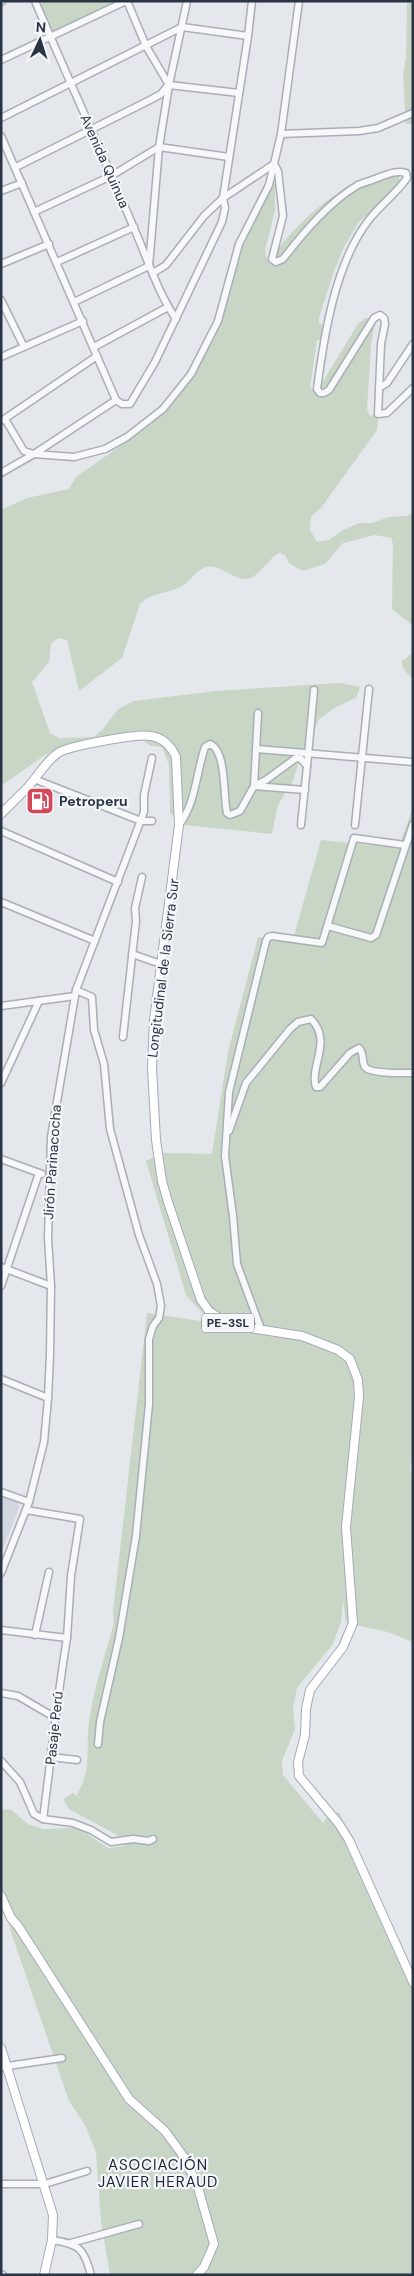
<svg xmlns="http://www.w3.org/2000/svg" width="414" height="2276" font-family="'DM Sans',sans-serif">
  <rect width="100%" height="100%" fill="#e4e7ec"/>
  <path fill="#d2d6de" d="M1 1496 17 1502 19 1508 1 1554Z"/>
  <g fill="#c9d6c5">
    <path d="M39 1H117L53 31Z"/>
    <path d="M407 1H413V123L406 124 403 76 406 57Z"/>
    <path d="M390 174 399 177 401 184 358 223 343 249 333 274 319 318V323L327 327 322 340H317L310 388 317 391 358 324 365 318H371L375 322 371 345 367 409 370 416 378 413 377 430 321 508 311 517 310 530 317 542 329 540 341 531 359 523H372L389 517 407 516 413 513V626L392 609 393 544 391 538 375 535 343 543 325 564 302 571 289 563 285 555 279 553C268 559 260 575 250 578 240 583 225 569 214 567 200 564 193 579 182 586 169 594 152 592 140 604L122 658 79 691 67 640 58 638 51 644 49 662 32 682 50 733 59 738 94 737 102 730 118 709 134 701 216 691 341 683 360 687 356 698 336 707 319 719 313 734 303 748 293 781 278 805 272 834 185 825 170 813 169 765 162 747 151 746 135 735 62 746 45 755 1 786V510L27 498 69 489 76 477 149 426 170 405 193 377 216 335 242 249 270 188 279 178 275 191V210L265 251 266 258 272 256C302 218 340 181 390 174Z"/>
    <path d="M413 653V679L404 670 401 662Z"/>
    <path d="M413 808V1447L410 1469 413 1490V1642L388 1632 346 1623 343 1600 341 1622 333 1644 297 1688 293 1709 295 1729 282 1761 283 1775 323 1823 326 1818 339 1812 401 1957 413 1977V2275H110L101 2221 96 2152 85 2125 69 2101 12 1935 1 1897V1810L10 1809 28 1824 43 1829 74 1828 86 1833 108 1848 125 1846 126 1840 69 1809 63 1799 73 1793 80 1798 77 1794C94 1766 84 1746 90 1716 95 1684 106 1653 114 1622L113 1612 147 1313 228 1325 205 1316 186 1295 146 1161 163 1153 212 1154 228 1052 258 937 292 943 321 840 398 848Z"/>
  </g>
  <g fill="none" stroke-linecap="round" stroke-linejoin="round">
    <defs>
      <g id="minor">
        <path d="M35 1C67 76 101 150 133 226 147 257 157 291 176 319"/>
        <path d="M127 1 146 46 169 85"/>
        <path d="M1 2 2 1"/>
        <path d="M1 60 126 1"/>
        <path d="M169 85 239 93"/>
        <path d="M1 118 182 27 248 36"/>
        <path d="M281 134 359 131 378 128 413 113"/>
        <path d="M1 136 116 400 122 404H130L155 362 222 222 225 208 223 198 248 36 252 1"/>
        <path d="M16 167 150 100 161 94 168 85"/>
        <path d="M1 191 22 183"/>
        <path d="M34 212 111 176 159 147 229 157"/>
        <path d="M57 262 134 227"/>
        <path d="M1 264 49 244"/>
        <path d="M153 273 166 265 204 216 223 198 274 164 278 171 283 216 272 259 276 262 283 259C304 232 329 202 358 185 365 182 373 180 380 177 388 174 398 170 406 173L407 178C396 194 380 205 368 221 335 264 324 336 317 389L320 393H324L329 390 374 318 380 315 384 318 385 324 381 344 378 414 387 413 413 388"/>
        <path d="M1 300 24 347"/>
        <path d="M74 302 149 266 159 147 169 85 187 1"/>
        <path d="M94 347 168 307"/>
        <path d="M1 357 83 321"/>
        <path d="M379 388 387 383 413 344"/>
        <path d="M5 419 24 451 34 454 74 457 105 449 127 437 163 409 191 374 218 321 239 244 269 185 281 134 299 1"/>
        <path d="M3 420 97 356"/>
        <path d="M1 473 34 454 116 400"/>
        <path d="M258 713 254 786 305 790"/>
        <path d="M257 749 413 762"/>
        <path d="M307 766 314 690"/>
        <path d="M34 779 141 821H152"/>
        <path d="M179 825C196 803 196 773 205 747L210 744C227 751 223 797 227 813L230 815 240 811 254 786 266 780 296 758 301 759 307 766 301 825"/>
        <path d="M355 825 369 689"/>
        <path d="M1 831 118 882"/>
        <path d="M1 902 95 941"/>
        <path d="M328 926 371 938 376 935 413 824"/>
        <path d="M132 954 161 964"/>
        <path d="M76 990 92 997 94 1030 104 1064 110 1129 139 1235 157 1284 161 1306 159 1318 153 1326 149 1339V1404L136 1536 119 1638 100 1722 98 1744"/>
        <path d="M1 1006 75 996"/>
        <path d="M123 1037 136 921 135 908 142 877"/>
        <path d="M1 1083 39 1001"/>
        <path d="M229 1131 246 1083 290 1029 298 1022 311 1019C333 1041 309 1067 316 1087H320L350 1053 359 1048C365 1054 361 1061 365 1067 370 1074 404 1073 413 1073"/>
        <path d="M1 1159 42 1174"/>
        <path d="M1 1267 51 1286"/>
        <path d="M1 1286 39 1173"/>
        <path d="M261 1329 237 1264 233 1216 225 1156 229 1092 266 941 268 937 272 936 322 943 354 838 405 845"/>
        <path d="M1 1379 48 1398"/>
        <path d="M1 1492 29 1502"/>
        <path d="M26 1510 80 1519 71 1576 67 1638"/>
        <path d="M1 1573 29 1502 44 1442 48 1398 50 1354 51 1286 48 1238 51 1137 76 990 144 812V795L152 758"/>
        <path d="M1 1630 67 1638C57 1698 51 1759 43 1819"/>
        <path d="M35 1635 49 1572"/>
        <path d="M1 1693 18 1696 54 1717"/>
        <path d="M51 1757 77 1760"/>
        <path d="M1 1761 20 1782 34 1814 43 1819 73 1823 91 1830 111 1842 133 1839 149 1841 153 1839"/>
        <path d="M1 2067 62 2058"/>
        <path d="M1 2184H45L87 2171"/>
        <path d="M52 2240C79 2244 84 2248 91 2275"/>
        <path d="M71 2243 139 2224"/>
        <path d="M1 2274 3 2275"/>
      </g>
      <g id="major">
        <path d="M1 814C10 805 19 796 28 787 38 776 46 761 58 753 68 746 139 733 151 736 164 738 171 746 176 757L179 825 154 1020 152 1068 156 1140 162 1181 168 1202 201 1300 209 1311 224 1321 237 1326 302 1336 338 1350 350 1359 358 1380 359 1397 346 1527 353 1623 343 1647 310 1690 306 1709 305 1735 298 1762 299 1776 339 1824 349 1840 413 1982"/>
        <path d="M1 1896 11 1918 18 1926 129 2099 165 2131 184 2157 197 2184 214 2244 204 2267 197 2275"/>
        <path d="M1 2048 53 2215 52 2240 44 2275"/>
      </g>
    </defs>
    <use href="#minor" stroke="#a9aeb7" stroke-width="9"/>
    <use href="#major" stroke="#a3abb8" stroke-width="10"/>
    <use href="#minor" stroke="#f7f8fa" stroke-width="6"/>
    <use href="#major" stroke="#fff" stroke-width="8"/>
  </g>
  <defs>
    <symbol id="fuel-square" viewBox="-11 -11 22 22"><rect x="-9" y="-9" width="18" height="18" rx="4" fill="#d1495b" stroke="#f4f6f9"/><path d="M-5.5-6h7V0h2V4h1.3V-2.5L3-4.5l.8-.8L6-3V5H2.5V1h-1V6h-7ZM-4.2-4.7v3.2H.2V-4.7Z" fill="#fff"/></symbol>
  </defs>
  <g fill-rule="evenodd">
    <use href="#fuel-square" x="24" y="785" width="32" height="32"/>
  </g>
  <g text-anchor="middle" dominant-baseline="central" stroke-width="4.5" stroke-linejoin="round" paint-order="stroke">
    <rect fill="#f4f6f9" stroke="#676e7b" stroke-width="1" x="202" y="1313.5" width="52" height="19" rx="4"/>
    <g font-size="12" font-weight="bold" fill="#2b3445">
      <text x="228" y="1323">PE-3SL</text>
    </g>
    <g font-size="14" fill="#2b3445" stroke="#f4f6f9">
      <text transform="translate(105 161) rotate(66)">Avenida Quinua</text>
      <text transform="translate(163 968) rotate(-83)">Longitudinal de la Sierra Sur</text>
      <text transform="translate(52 1162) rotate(-86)">Jirón Parinacocha</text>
      <text transform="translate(54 1728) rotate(-84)">Pasaje Perú</text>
    </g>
    <g font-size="14" font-weight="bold" fill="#2b3445" stroke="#f4f6f9" text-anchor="start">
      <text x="59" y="801">Petroperu</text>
    </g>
    <g font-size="15" letter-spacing="1" fill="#1d2536" stroke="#f4f6f9">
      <text x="158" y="2165">ASOCIACIÓN<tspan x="158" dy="17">JAVIER HERAUD</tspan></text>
    </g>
  </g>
  <rect width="414" height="2276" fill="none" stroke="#2b3445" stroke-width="5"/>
  <g transform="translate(40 40) rotate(4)" stroke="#f4f6f9" stroke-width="4" paint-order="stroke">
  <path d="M0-4L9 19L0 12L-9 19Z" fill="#2b3445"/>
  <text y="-8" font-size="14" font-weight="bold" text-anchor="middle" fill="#2b3445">N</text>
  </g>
</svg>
